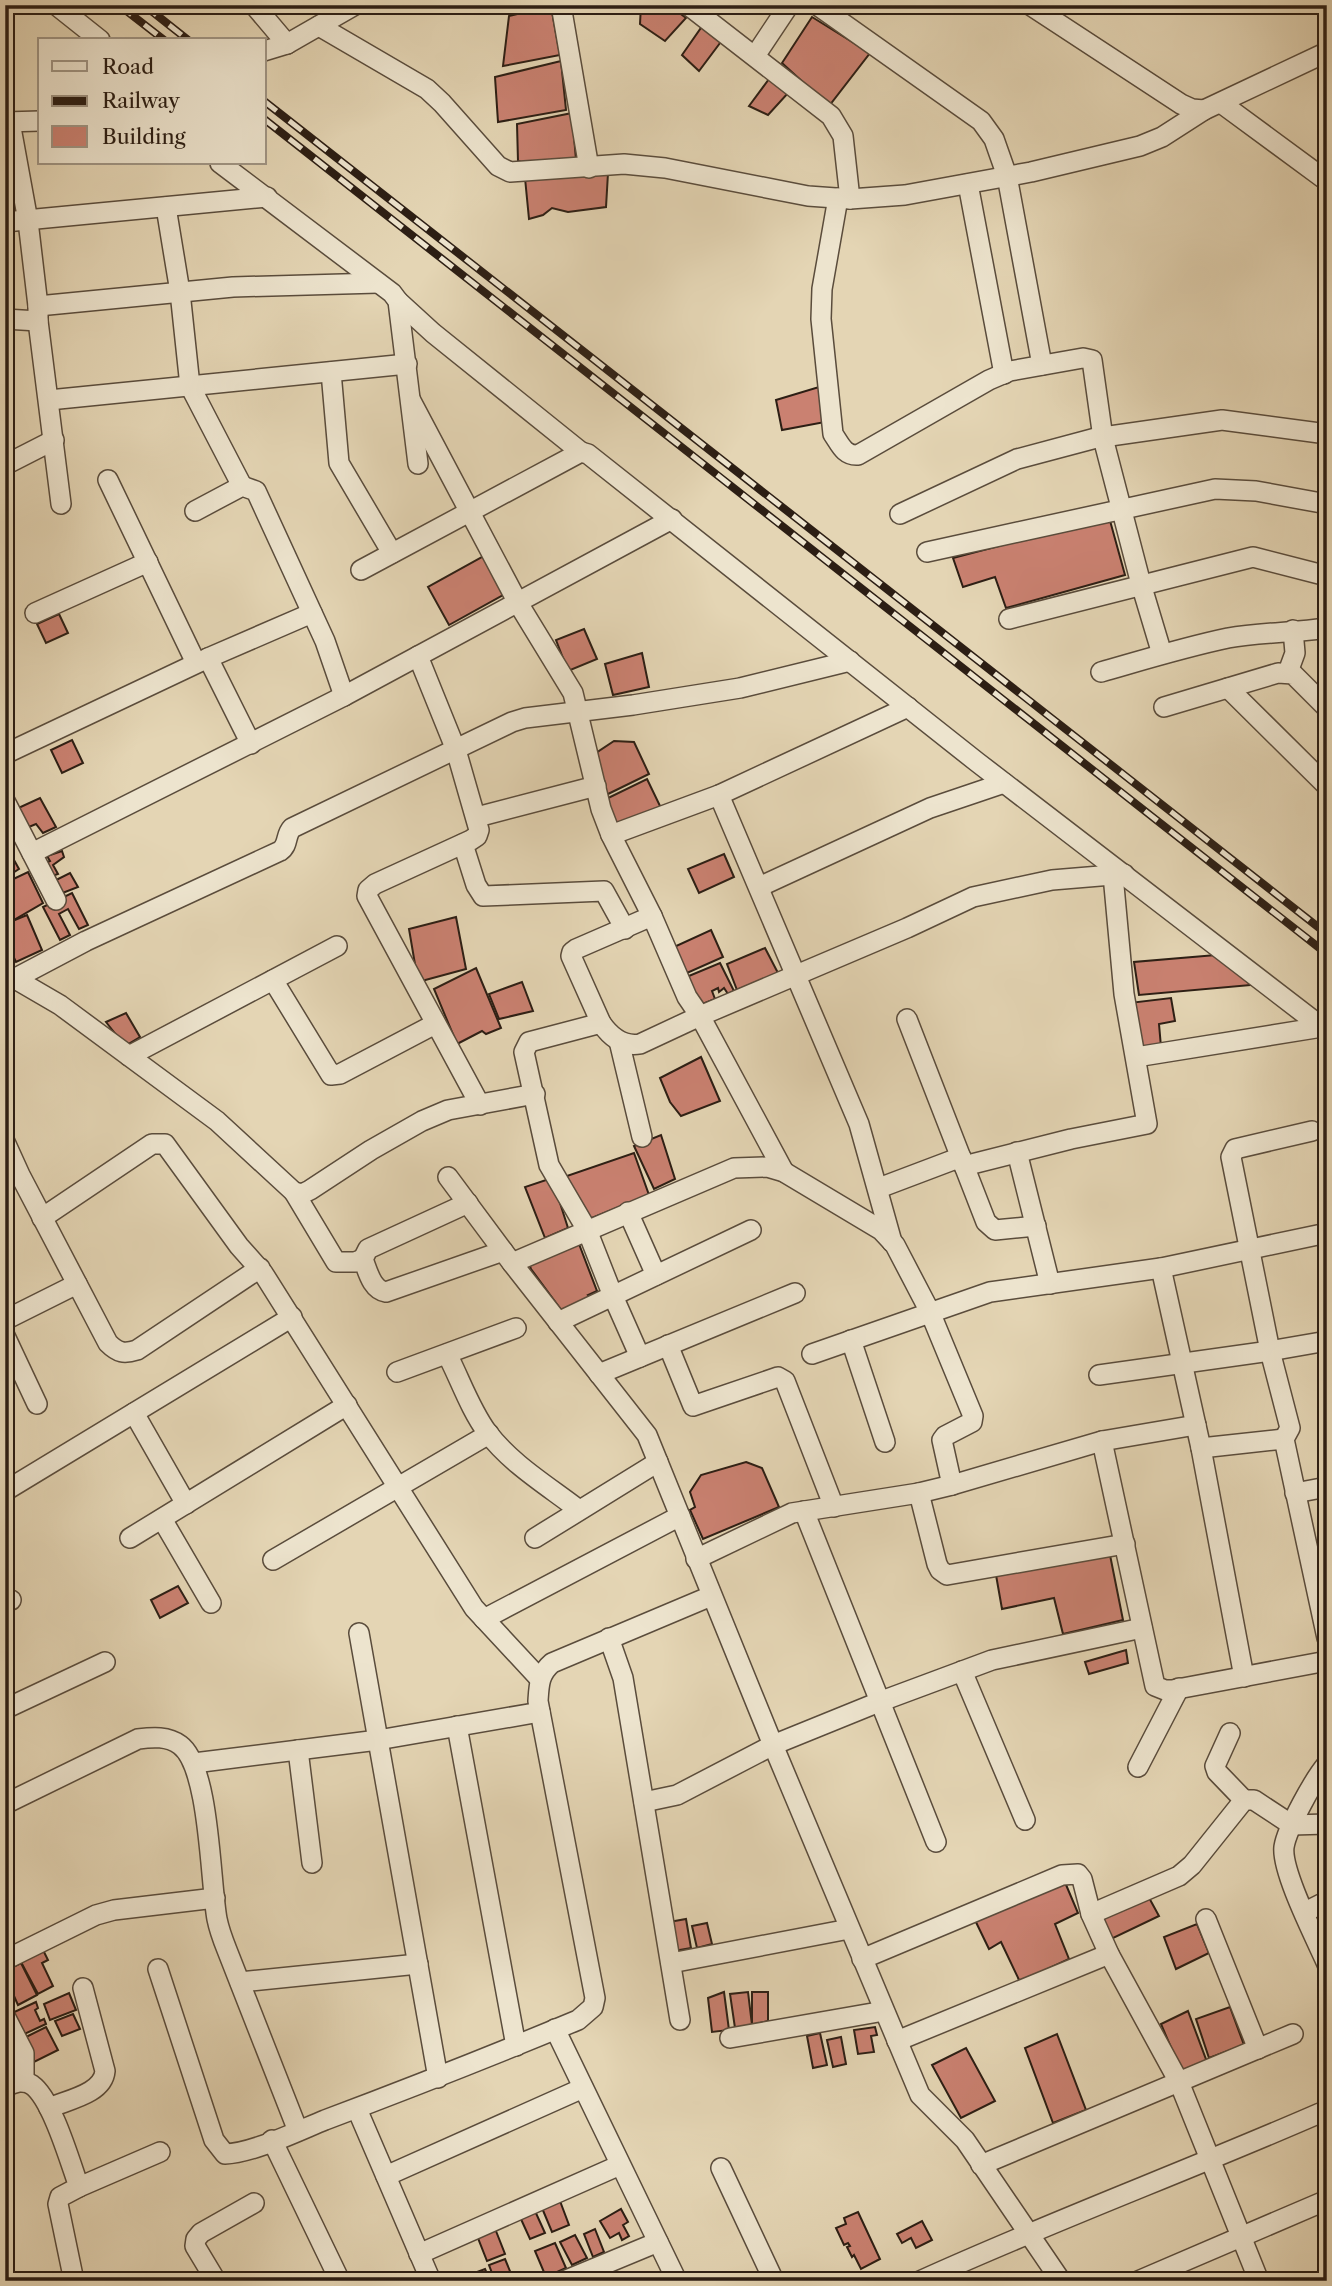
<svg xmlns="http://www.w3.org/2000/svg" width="1332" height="2286" font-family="'Libre Caslon Text',serif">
  <rect width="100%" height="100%" fill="#e4d5b4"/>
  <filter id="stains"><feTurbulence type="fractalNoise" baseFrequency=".00286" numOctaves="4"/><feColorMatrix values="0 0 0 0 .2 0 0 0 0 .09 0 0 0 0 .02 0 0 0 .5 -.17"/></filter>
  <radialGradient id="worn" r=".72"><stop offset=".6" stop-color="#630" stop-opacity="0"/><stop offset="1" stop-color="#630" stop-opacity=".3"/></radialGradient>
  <g fill="#ca8171" stroke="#2c1e14" stroke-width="2">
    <path d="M641 5H669L686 18 665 41 640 24Z"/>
    <path d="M551 6 560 55 503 66 509 16Z"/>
    <path d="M812 17 870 53 829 106 782 63Z"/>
    <path d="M703 25 723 39 699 71 682 55Z"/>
    <path d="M561 61 566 110 498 122 495 77Z"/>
    <path d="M769 79 789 92 768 115 749 106Z"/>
    <path d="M572 113 576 160 536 167 518 161 517 124Z"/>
    <path d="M5 149 10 212H5Z"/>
    <path d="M608 173 606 207 568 212 552 208 543 215 529 219 525 178Z"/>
    <path d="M819 387 825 422 782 430 776 400Z"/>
    <path d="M1109 517 1125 575 1006 608 995 577 963 587 953 558Z"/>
    <path d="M484 556 503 595 449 625 428 587Z"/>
    <path d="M59 614 68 633 46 643 37 624Z"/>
    <path d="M584 629 597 659 568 671 556 640Z"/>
    <path d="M642 653 649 687 613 695 605 664Z"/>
    <path d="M72 740 83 763 62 773 51 750Z"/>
    <path d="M614 741 634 742 649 774 606 795 593 755Z"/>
    <path d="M647 779 661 808 617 828 604 800Z"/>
    <path d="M40 798 56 827 43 833 36 824 24 829 14 810Z"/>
    <path d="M5 844 19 869 5 878Z"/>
    <path d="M62 851 64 857 53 865 58 874 49 877 39 866 50 861 47 856Z"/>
    <path d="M724 854 734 877 699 893 688 869Z"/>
    <path d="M28 872 43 903 12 921 5 908V883Z"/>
    <path d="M70 873 78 887 60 894 54 881Z"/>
    <path d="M72 893 88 925 79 929 68 909 59 914 70 935 60 940 43 907Z"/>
    <path d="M27 915 42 950 16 962 5 939V924Z"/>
    <path d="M456 917 466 969 418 982 409 929Z"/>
    <path d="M711 930 723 957 687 973 674 947Z"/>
    <path d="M765 948 778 973 737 990 727 964Z"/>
    <path d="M1216 955 1251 985 1139 995 1134 962Z"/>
    <path d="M720 963 734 991 728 994 724 988 719 992 718 988 712 991 715 999 700 1005 684 978Z"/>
    <path d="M476 968 501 1028 486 1034 482 1031 457 1044 434 989Z"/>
    <path d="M522 982 533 1011 499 1019 489 994Z"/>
    <path d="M1171 998 1175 1021 1159 1024 1161 1047 1137 1051 1129 1003Z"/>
    <path d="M126 1013 140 1037 125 1046 106 1022Z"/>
    <path d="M701 1057 720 1101 681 1116 670 1102 660 1078Z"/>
    <path d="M661 1135 675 1179 654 1189 634 1146Z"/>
    <path d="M634 1153 649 1195 587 1220 561 1178Z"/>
    <path d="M552 1178 568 1228 545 1238 525 1187Z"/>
    <path d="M579 1244 597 1291 588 1295 591 1298 562 1311 531 1269 528 1260Z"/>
    <path d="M746 1462 762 1468 779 1507 703 1539 690 1510 695 1507 690 1492 701 1475Z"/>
    <path d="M1110 1555 1123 1620 1063 1634 1054 1598 1002 1609 996 1575Z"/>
    <path d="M178 1586 188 1603 160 1618 151 1600Z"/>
    <path d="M1126 1650 1128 1663 1089 1674 1085 1662Z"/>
    <path d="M1064 1880 1078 1913 1055 1924 1069 1959 1020 1982 1001 1942 989 1949 973 1916Z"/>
    <path d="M1147 1894 1159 1916 1109 1940 1098 1918Z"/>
    <path d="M686 1919 691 1948 674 1951 669 1922Z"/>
    <path d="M707 1923 712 1944 697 1948 692 1926Z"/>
    <path d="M1197 1924 1209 1953 1176 1969 1164 1937Z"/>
    <path d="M43 1950 48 1960 42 1963 53 1986 38 1994 21 1962Z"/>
    <path d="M21 1963 37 1995 18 2005 5 1976 9 1974 7 1970Z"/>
    <path d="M724 1992 729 2030 712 2032 708 1998Z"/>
    <path d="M748 1992 752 2025 735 2028 730 1994Z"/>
    <path d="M752 1992H768V2021L752 2025Z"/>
    <path d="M69 1993 76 2010 50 2020 44 2004Z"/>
    <path d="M36 2002 38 2008 35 2010 40 2021 44 2019 46 2024 20 2036 10 2014Z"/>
    <path d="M1230 2007 1244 2045 1209 2058 1196 2019Z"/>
    <path d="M1188 2011 1207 2062 1181 2071 1161 2024Z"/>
    <path d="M73 2014 80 2029 62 2036 55 2021Z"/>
    <path d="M46 2027 58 2050 34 2062 22 2039Z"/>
    <path d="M875 2027 877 2035 871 2036 874 2052 858 2054 854 2030Z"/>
    <path d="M820 2033 827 2065 813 2068 807 2036Z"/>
    <path d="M1057 2034 1086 2110 1053 2123 1025 2048Z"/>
    <path d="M841 2037 846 2064 833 2067 827 2040Z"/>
    <path d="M966 2048 995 2101 961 2118 932 2065Z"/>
    <path d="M560 2201 569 2225 552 2232 542 2208Z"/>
    <path d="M621 2209 628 2222 623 2225 629 2236 622 2240 619 2233 610 2238 600 2221Z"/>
    <path d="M535 2211 545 2233 530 2239 520 2217Z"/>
    <path d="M858 2212 880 2259 861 2269 854 2255 852 2257 847 2247 850 2246 848 2243 844 2245 836 2228 846 2224 844 2218Z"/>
    <path d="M922 2221 932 2240 916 2248 911 2238 902 2243 897 2234Z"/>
    <path d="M494 2226 505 2254 487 2261 476 2233Z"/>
    <path d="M595 2229 604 2252 593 2257 584 2234Z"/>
    <path d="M575 2235 587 2258 572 2265 560 2242Z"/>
    <path d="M555 2243 566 2268 546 2277 535 2251Z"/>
    <path d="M505 2259 514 2281H495L489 2265Z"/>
    <path d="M485 2269 490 2281H468L466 2276Z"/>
  </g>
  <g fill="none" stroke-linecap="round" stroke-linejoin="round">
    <defs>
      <g id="minor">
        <path d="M56 5 100 40"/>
        <path d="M254 5 287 44"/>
        <path d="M561 5 589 168"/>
        <path d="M688 5 831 116 843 136 850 199"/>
        <path d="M817 5 981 121 994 139 1007 176 1042 365"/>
        <path d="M1030 5 1181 104 1192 109 1204 110"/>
        <path d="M319 26 427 89 442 103 498 166 510 172 624 164 665 168 808 196 850 199 905 195 1031 172 1140 146 1162 137 1204 110 1327 52"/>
        <path d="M264 51 287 44 355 5"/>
        <path d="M755 56 789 5"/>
        <path d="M1221 103 1327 181"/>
        <path d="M5 122 40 121"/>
        <path d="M10 122 28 221 38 306V321L61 504"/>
        <path d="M220 163 392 293 398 301 418 464"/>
        <path d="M968 184 1004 374"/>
        <path d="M838 198 822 289 821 319 833 434C840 444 844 456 858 455L989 380 1010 371 1083 358 1092 360 1103 438 1141 584 1162 654"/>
        <path d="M166 207 180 292 190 386 242 486"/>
        <path d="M5 222 267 197"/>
        <path d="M398 301 433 333 581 452"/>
        <path d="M38 306 233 287 378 283"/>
        <path d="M5 319 38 321"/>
        <path d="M331 372 339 463 392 553"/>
        <path d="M49 400 407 364"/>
        <path d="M411 401 518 603 573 693 601 809 611 835 652 916 687 997 700 1016 784 1172"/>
        <path d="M5 465 54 440"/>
        <path d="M108 480 196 663"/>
        <path d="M195 511 242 486 256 491 325 641 344 696"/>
        <path d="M900 514 1017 459 1096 438 1222 420 1327 434"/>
        <path d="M927 552 1215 489 1256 491 1327 504"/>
        <path d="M361 570 581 452 588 454 977 762 1327 1031"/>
        <path d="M35 613 148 562"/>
        <path d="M1009 619 1253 557 1327 576"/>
        <path d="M418 656 456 750 479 830 477 836 471 840 375 884 368 890 367 896 480 1105"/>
        <path d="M208 658 251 744"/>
        <path d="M1101 672C1143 660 1185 647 1228 638 1261 632 1294 633 1327 628"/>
        <path d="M1288 672 1295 653 1293 630"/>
        <path d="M1228 688 1327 786"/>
        <path d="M1164 707 1278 673 1293 674 1327 708"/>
        <path d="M5 754 208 658 312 613"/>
        <path d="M719 795 859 1124 892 1242"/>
        <path d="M5 801 56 900"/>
        <path d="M477 817 596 786"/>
        <path d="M611 835 719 795 908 707"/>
        <path d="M463 844 476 885 483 896 604 891 625 929"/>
        <path d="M32 853 344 696 672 519"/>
        <path d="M759 887 930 808 1004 783"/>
        <path d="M652 916 576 949 572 952 571 956 601 1023C610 1036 623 1047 640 1044L700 1016 907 928 973 897 1052 880 1124 874"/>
        <path d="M5 973 60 1005 217 1121 294 1192 302 1194 310 1190 371 1150 422 1121 448 1110 535 1094"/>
        <path d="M14 979 86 941 280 851C289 845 285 835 292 828L512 722 525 718 633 705 740 688 850 661"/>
        <path d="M273 980 331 1075 340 1074 435 1024"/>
        <path d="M907 1019 986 1222 995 1230 1036 1226"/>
        <path d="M601 1023 529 1042 524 1052 549 1165 587 1230 613 1296 640 1357"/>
        <path d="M619 1041 642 1137"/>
        <path d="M129 1056 337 946"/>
        <path d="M1136 1057 1322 1027"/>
        <path d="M1312 1131 1235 1149 1231 1157 1270 1351 1290 1428 1284 1439 1327 1638"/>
        <path d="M5 1142 20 1175 108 1343C118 1353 124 1354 137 1350L260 1268"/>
        <path d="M1017 1152 1050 1284"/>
        <path d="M964 1166 1071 1139 1147 1124 1124 994 1113 875"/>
        <path d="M448 1177 512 1263 647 1435 773 1745 920 2095 965 2140 1061 2281"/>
        <path d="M879 1188 961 1157"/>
        <path d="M294 1192 336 1262H355L363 1259"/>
        <path d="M468 1203 368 1249 363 1259C368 1272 372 1290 386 1292L503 1251"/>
        <path d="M628 1212 656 1275"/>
        <path d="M42 1218 152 1144H165L239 1246 263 1273 474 1608 539 1678"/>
        <path d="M512 1263 734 1168 767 1167 784 1172 881 1230 895 1245 930 1312 973 1416 972 1422 945 1436 942 1440 952 1485"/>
        <path d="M1161 1268 1201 1448 1244 1677"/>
        <path d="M5 1320 77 1284"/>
        <path d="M558 1322 751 1230"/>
        <path d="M5 1336 37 1404"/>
        <path d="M851 1340 885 1442"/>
        <path d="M668 1345 693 1406 778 1377 785 1381 834 1507"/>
        <path d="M447 1354C460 1379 470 1409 487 1432 511 1464 548 1486 579 1510"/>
        <path d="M812 1354 990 1292 1161 1268 1327 1233"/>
        <path d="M397 1372 516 1328"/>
        <path d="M599 1374 795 1293"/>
        <path d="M1099 1375 1270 1351 1327 1341"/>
        <path d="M134 1413 186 1504"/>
        <path d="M1102 1441 1155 1686 1165 1690H1172L1327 1661"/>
        <path d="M1201 1448 1284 1439"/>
        <path d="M5 1491 292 1317"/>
        <path d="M919 1493 937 1564 940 1570 947 1575 1125 1544"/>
        <path d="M1295 1493 1327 1487"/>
        <path d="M804 1511 936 1842"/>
        <path d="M162 1519 211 1603"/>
        <path d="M130 1538 347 1405"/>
        <path d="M535 1538 658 1462"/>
        <path d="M696 1559 792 1513 919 1493 952 1485 1102 1441 1196 1425"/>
        <path d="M273 1560 489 1434"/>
        <path d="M5 1602 11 1600"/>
        <path d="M484 1619 680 1516"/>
        <path d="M359 1633 438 2078"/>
        <path d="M609 1638 623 1678 680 2020"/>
        <path d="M962 1671 1025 1820"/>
        <path d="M5 1709 105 1662"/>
        <path d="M457 1726 516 2046"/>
        <path d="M1230 1733 1215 1766 1217 1772 1244 1800"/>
        <path d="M298 1750 312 1863"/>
        <path d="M194 1763 378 1740 540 1712"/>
        <path d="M1327 1764C1314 1779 1287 1828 1284 1847 1281 1871 1316 1939 1327 1964"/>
        <path d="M1138 1767 1179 1688"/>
        <path d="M644 1802 677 1795 773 1745 879 1702 992 1660 1142 1628"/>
        <path d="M5 1804 138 1739C153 1737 168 1736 180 1745 210 1767 210 1881 217 1919 219 1929 223 1940 227 1950L298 2131"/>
        <path d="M1305 1912 1327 1901"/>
        <path d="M1091 1914 1179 1876 1192 1865 1244 1800H1254L1292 1825 1327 1824"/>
        <path d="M1206 1919 1258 2049"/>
        <path d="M862 1959 1062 1875 1078 1874 1082 1879 1091 1914 1109 1954 1179 2082 1259 2281"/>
        <path d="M5 1960 96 1915 114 1910 215 1898"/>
        <path d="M671 1963 849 1929"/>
        <path d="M158 1969 214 2140 225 2154C253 2153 298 2131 325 2120 410 2088 494 2055 578 2020L593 2007 595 1998 538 1701C539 1685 539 1674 552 1663L711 1596"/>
        <path d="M240 1982 418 1964"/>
        <path d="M5 2016 24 2053V2082"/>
        <path d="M555 2029 677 2281"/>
        <path d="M730 2038 884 2011"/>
        <path d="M897 2041 1109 1954"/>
        <path d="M5 2087C14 2083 23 2079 32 2085 52 2099 70 2162 79 2187L60 2197 58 2204 74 2281"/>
        <path d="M49 2108C67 2100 103 2094 105 2071L83 1988"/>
        <path d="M357 2109 431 2281"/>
        <path d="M272 2140 340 2281"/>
        <path d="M981 2165 1293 2034"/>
        <path d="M721 2168 774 2281"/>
        <path d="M386 2176 583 2088"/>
        <path d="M79 2187 160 2152"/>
        <path d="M419 2254 620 2165"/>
        <path d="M216 2281 195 2246 196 2239 201 2233 254 2203"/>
        <path d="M564 2281 658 2242"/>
        <path d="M920 2281C1052 2221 1187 2171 1320 2113"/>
        <path d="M1138 2281 1327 2200"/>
      </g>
    </defs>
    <use href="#minor" stroke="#5a4c3c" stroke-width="22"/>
    <use href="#minor" stroke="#ede4ce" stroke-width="19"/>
    <defs>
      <g id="rail">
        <path d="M119 5 164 40"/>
        <path d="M144 5 188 40"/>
        <path d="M264 101 1327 934"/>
        <path d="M264 119 1327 954"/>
      </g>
    </defs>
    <use href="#rail" stroke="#2c1e14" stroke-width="8"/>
    <use href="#rail" stroke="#ede4ce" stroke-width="5" stroke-dasharray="16" stroke-linecap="butt"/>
  </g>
  <rect width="1332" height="2286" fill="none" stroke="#e4d5b4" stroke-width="28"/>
  <rect x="7" y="7" width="1318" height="2272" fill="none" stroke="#2c1e14" stroke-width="3.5"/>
  <rect x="14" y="14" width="1304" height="2258" fill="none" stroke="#2c1e14" stroke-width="2"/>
  <rect x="38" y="38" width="228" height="126" fill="#ede4ce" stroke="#a09584" stroke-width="2"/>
  <rect x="52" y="61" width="35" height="10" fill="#ede4ce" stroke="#a09584" stroke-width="2"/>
  <text x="102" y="74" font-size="21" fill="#2c1e14">Road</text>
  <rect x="52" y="96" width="35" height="10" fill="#2c1e14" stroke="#a09584" stroke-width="2"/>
  <text x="102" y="108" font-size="21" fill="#2c1e14">Railway</text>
  <rect x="52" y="126" width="35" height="21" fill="#ca8171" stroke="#a09584" stroke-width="2"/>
  <text x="102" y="144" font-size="21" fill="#2c1e14">Building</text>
  <rect width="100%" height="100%" filter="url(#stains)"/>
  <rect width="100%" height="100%" fill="url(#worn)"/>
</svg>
